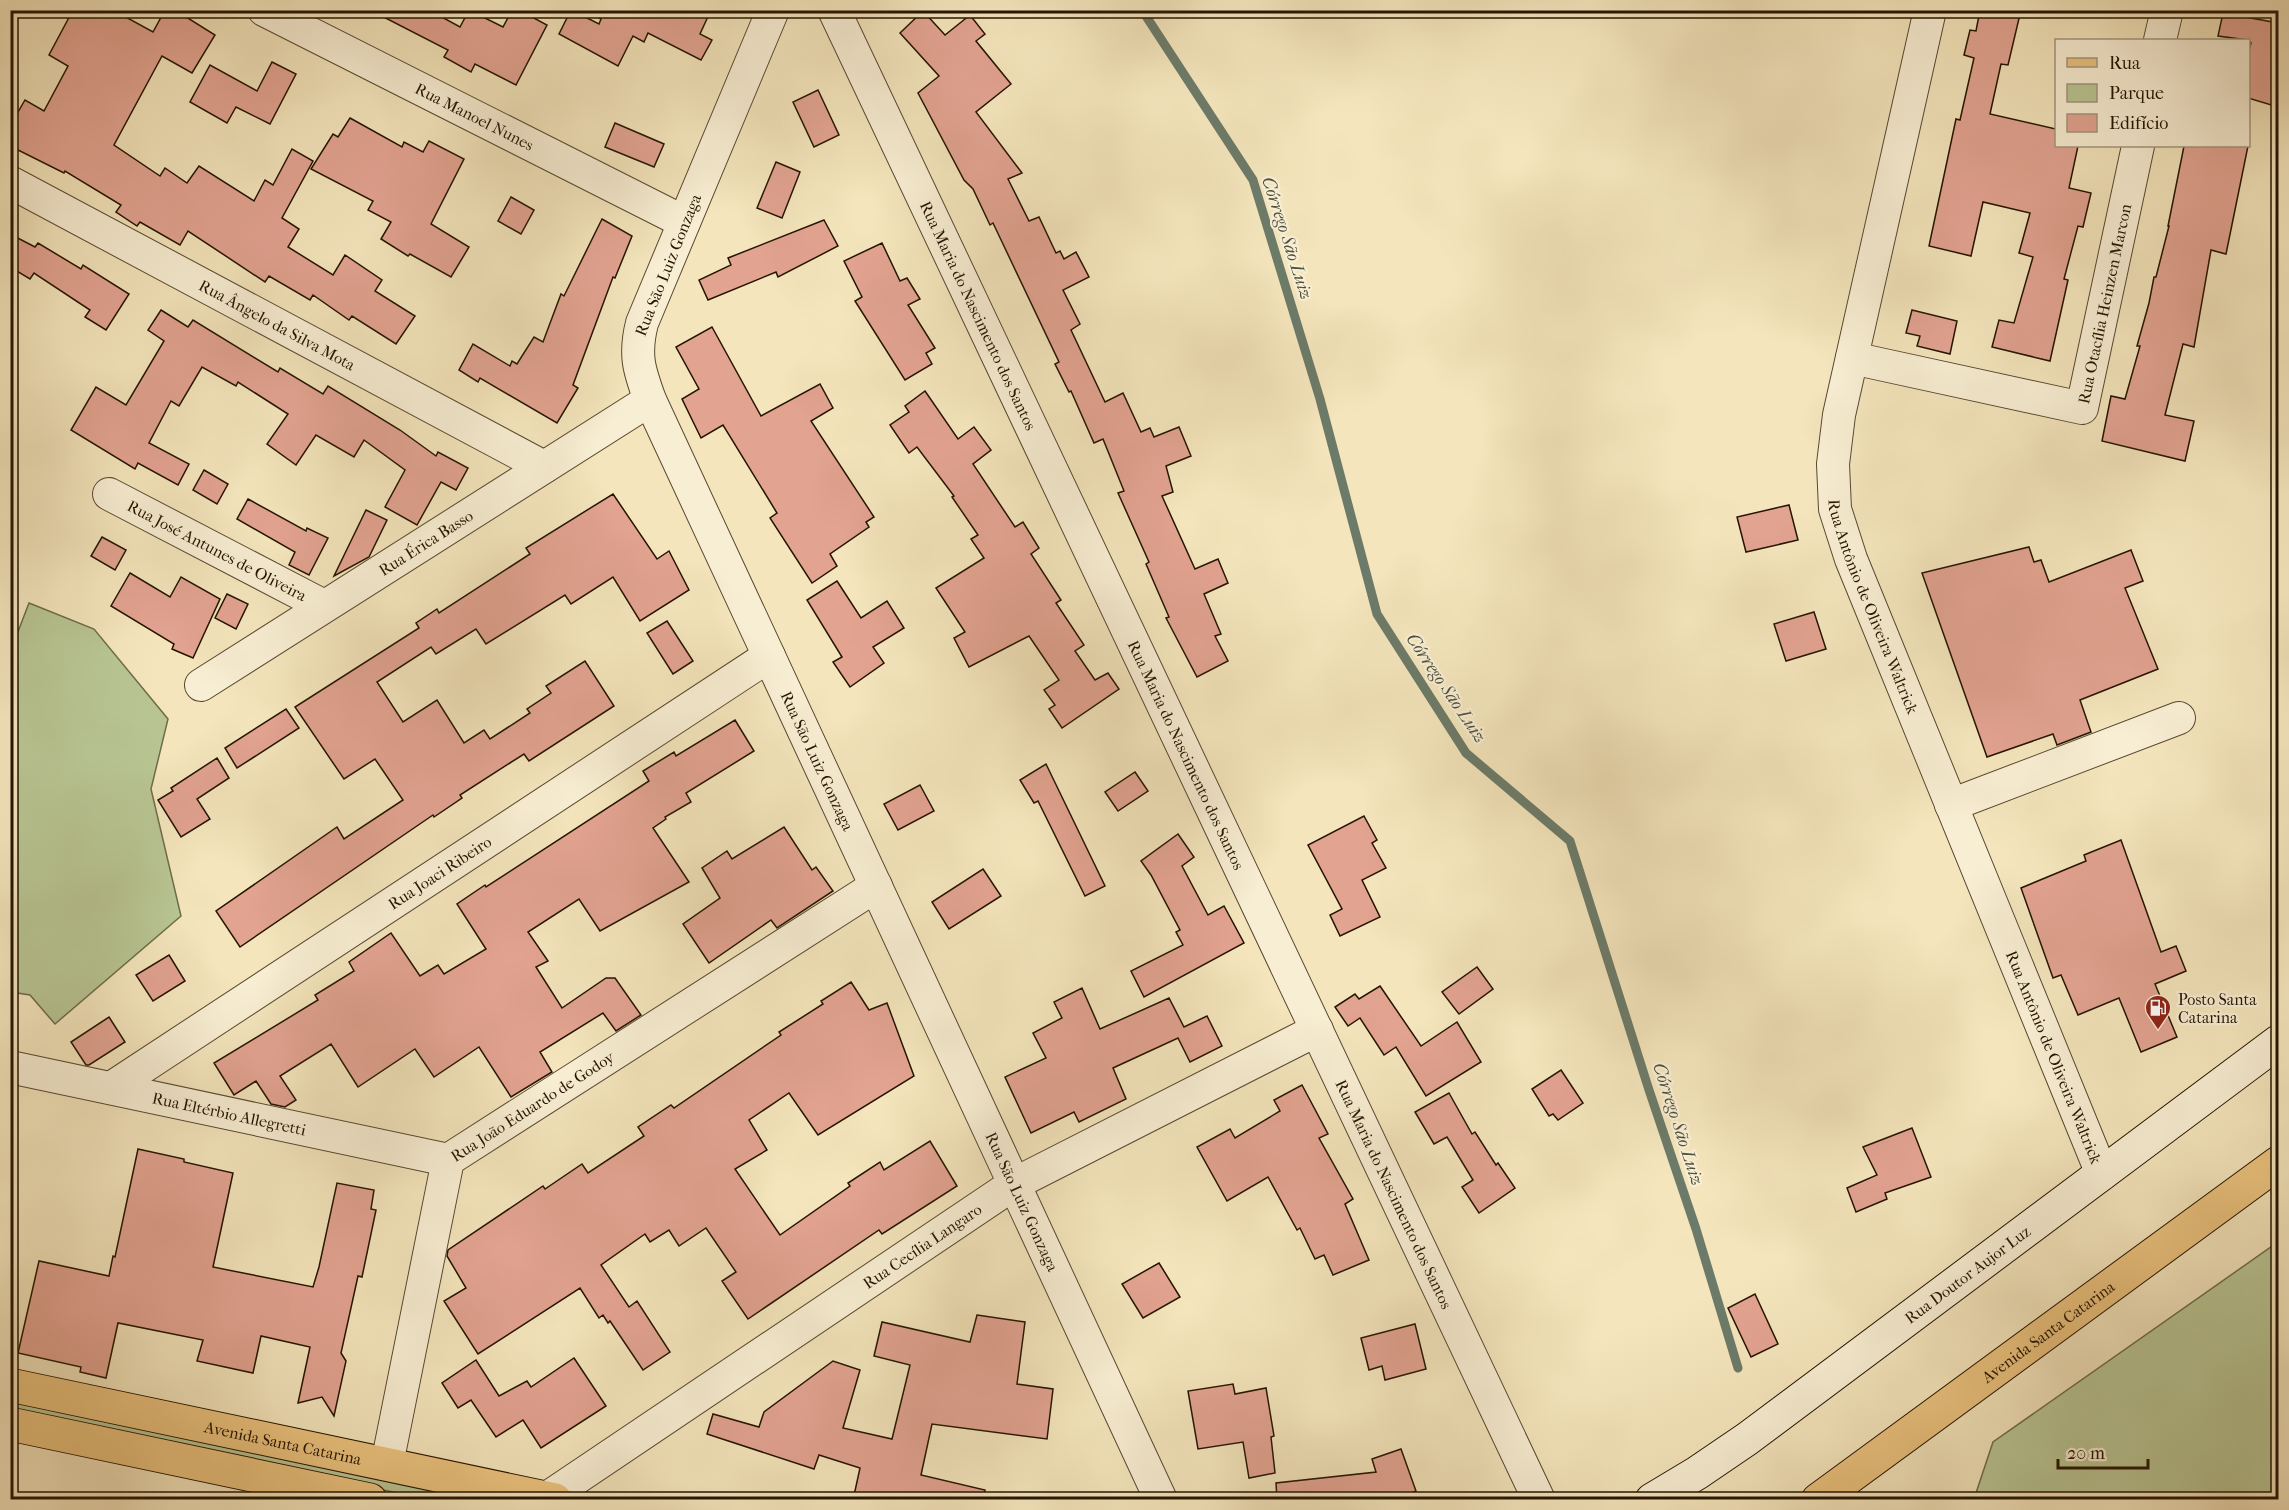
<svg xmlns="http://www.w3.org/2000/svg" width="2289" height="1510" font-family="'IM FELL French Canon',serif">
  <rect width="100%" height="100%" fill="#f4e5bc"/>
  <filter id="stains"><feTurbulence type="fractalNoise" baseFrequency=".00333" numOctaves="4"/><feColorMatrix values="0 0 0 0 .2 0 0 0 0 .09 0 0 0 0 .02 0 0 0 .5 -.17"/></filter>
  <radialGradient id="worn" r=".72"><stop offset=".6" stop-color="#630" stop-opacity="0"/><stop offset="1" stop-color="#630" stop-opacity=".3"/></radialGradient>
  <g fill="#b8c593" stroke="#6e6c4a" stroke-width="1.5">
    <path d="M29 603 94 629 168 719 151 789 181 916 55 1024 30 995 11 992V650Z"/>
    <path d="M2278 1242V1499H1974L1993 1442Z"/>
    <path d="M11 1399 492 1499H427L11 1413Z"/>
  </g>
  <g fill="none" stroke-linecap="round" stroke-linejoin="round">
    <path stroke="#6c7b69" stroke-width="9" d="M1142 10 1253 180 1320 399 1377 614 1466 753 1570 841 1649 1090 1696 1229 1738 1368"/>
  </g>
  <g fill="#e2a391" stroke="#241401" stroke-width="1.5">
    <path d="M73 10H113L153 32 165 10H175L215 35 192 73 162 56 114 145 160 176 165 168 187 183 199 166 254 201 265 180 273 185 292 149 313 161 282 218 299 229 288 247 333 275 345 255 382 280 375 291 415 316 396 344 352 316 349 320 313 295 310 300 269 276 265 282 188 231 180 245 140 222 137 226 116 212 121 205 65 171 64 173 10 146V126L25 100 44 111 68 66 49 55Z"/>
    <path d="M370 10H429L460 27 469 10 503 27 512 10H519L547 25 516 85 475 64 471 72 444 57 448 50Z"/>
    <path d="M571 10 599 24 601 19 585 10H711L700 34 712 40 701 60 648 33 644 42 633 36 618 66 559 34Z"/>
    <path d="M1980 10H2021L2008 65 2001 64 1990 114 2056 129V146H2078L2069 188 2091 193 2083 227 2078 226 2064 279 2068 280 2050 361 1992 347 1999 320 2014 323 2033 257 2019 253 2030 213 1983 202 1971 256 1929 246 1956 119 1960 120 1974 58 1964 55 1970 30 1976 31Z"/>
    <path d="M923 11 945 35 970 15 985 34 976 41 1011 84 976 112 1022 173 1008 179 1029 221 1039 217 1056 253 1060 251 1064 259 1076 252 1089 277 1063 290 1080 324 1071 330 1105 402 1123 393 1141 432 1150 428 1154 437 1179 427 1191 456 1166 466 1173 492 1162 496 1195 569 1218 559 1228 583 1204 594 1221 634 1215 636 1228 661 1197 677 1166 618 1169 617 1146 564 1149 562 1118 493 1124 491 1103 439 1094 443 1071 391 1069 392 1055 364 1059 362 993 223 990 225 973 189 964 180 918 93 939 76 900 33Z"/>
    <path d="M2223 13 2278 23V107L2248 98V53L2251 43 2248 40 2218 36Z"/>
    <path d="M272 62 296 74 270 124 236 107 227 123 190 102 210 65 257 91Z"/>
    <path d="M818 90 839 135 814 147 793 102Z"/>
    <path d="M350 118 402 147 404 142 423 152 429 141 464 159 431 224 469 247 451 277 410 254 408 256 381 239 391 222 368 210 373 201 311 169 333 134 338 137Z"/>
    <path d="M615 123 664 144 654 167 605 147Z"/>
    <path d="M2184 146H2248L2226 254 2211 250 2194 347 2183 344 2165 415 2194 421 2185 461 2102 441 2111 396 2125 399 2140 346H2137L2149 303 2154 277H2156L2169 226H2168Z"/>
    <path d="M776 162 800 172 782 218 757 208Z"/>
    <path d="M511 197 534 210 521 234 498 221Z"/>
    <path d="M602 219 632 236 615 278 613 277 573 385 578 388 557 423 480 378 478 382 459 370 473 344 510 366 512 361 517 364 534 337 543 342 561 294 564 296Z"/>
    <path d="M824 220 838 246 778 277 776 272 708 300 699 280 731 265 728 258Z"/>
    <path d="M10 234 35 247 38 243 81 269 83 265 129 294 106 330 85 317 90 310 34 273 30 279 10 267 13 260 10 258Z"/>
    <path d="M882 243 900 281 907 278 920 299 908 305 935 348 926 353 932 364 905 380 855 301 862 297 844 261Z"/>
    <path d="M161 310 188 327 193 320 278 372 280 368 323 394 328 386 400 430 436 456 438 452 468 468 456 490 441 482 417 525 385 507 405 470 364 440 354 457 316 435 296 465 267 444 288 414 238 382 236 386 202 367 179 406 171 401 149 443 189 464 178 485 138 463 135 469 71 430 96 387 126 405 164 341 148 330Z"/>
    <path d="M1912 310 1957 321 1950 354 1917 346 1920 336 1906 333Z"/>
    <path d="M712 327 761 416 820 384 833 408 811 421 874 517 866 522 869 527 830 554 837 566 812 583 770 518 777 513 723 425 701 438 682 399 699 389 676 347Z"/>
    <path d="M925 391 958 439 974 427 991 450 973 464 1015 527 1023 522 1039 548 1031 554 1061 600 1056 603 1084 645 1075 651 1095 680 1108 673 1119 689 1062 728 1049 709 1055 705 1044 690 1059 680 1029 636 969 667 954 638 965 632 936 588 984 558 971 539 978 535 952 497 954 496 917 447 909 453 890 425 909 412 905 406Z"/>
    <path d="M204 470 228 484 217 504 193 490Z"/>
    <path d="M613 494 657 559 669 551 689 590 640 621 613 577 571 604 565 595 486 644 476 629 436 654 431 647 377 682 403 722 437 700 464 743 484 730 490 739 530 713 527 709 551 693 546 686 585 661 614 706 529 761 524 754 460 795 462 798 434 817 433 815 240 947 216 911 337 827 344 839 403 800 375 759 344 779 295 707 419 628 416 623 437 609 439 613 530 554 526 548Z"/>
    <path d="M248 499 306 531 307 528 328 538 309 575 289 565 295 552 237 519Z"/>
    <path d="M1789 505 1798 540 1746 552 1737 517Z"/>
    <path d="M366 510 387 520 369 557 334 576Z"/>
    <path d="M102 537 126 550 115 570 91 556Z"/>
    <path d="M2029 547 2034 562 2041 560 2049 582 2131 550 2143 581 2125 588 2158 669 2080 700 2091 732 2057 745 2053 734 1987 757 1922 573Z"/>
    <path d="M130 573 170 597 181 577 220 599 193 658 172 649 174 644 111 606Z"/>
    <path d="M837 581 861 618 887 601 904 628 873 647 884 663 850 687 833 662 842 657 807 600Z"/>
    <path d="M227 594 248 604 236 629 215 618Z"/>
    <path d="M1814 612 1826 649 1786 661 1774 624Z"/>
    <path d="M667 621 693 661 673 674 647 633Z"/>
    <path d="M286 709 299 728 237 768 225 748Z"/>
    <path d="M735 720 754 751 686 793 691 802 665 817 666 819 653 828 689 882 600 931 579 899 528 932 548 961 536 967 562 1008 606 978H615L641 1015 616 1031 603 1013 540 1052 552 1072 511 1097 479 1047 434 1077 415 1049 358 1087 331 1044 280 1076 296 1100 285 1107 271 1104 256 1081 234 1095 214 1063 318 1000 315 995 354 971 349 962 391 933 420 976 438 965 444 974 486 949 457 904 485 885 486 887 649 781 643 771 674 752 676 756Z"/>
    <path d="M217 758 229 778 197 799 210 819 181 837 158 800 173 791 171 788Z"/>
    <path d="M1046 764 1105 886 1085 896 1038 801 1034 803 1020 780Z"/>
    <path d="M1135 772 1148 791 1118 811 1105 792Z"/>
    <path d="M920 785 934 811 898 830 884 804Z"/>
    <path d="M1364 816 1377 840 1372 843 1386 868 1362 880 1380 917 1340 936 1330 915 1342 909 1308 845Z"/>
    <path d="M784 827 812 870 816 867 833 891 777 928 771 920 709 963 683 924 720 898 702 868 727 851 732 859Z"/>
    <path d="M1178 834 1194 857 1182 866 1208 915 1224 906 1244 943 1144 997 1131 971 1183 945 1176 932 1180 930 1151 875 1141 861Z"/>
    <path d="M2121 840 2161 952 2176 946 2186 971 2155 984 2177 1037 2141 1052 2119 998 2078 1015 2061 975 2053 978 2021 888 2086 861 2084 855Z"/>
    <path d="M983 869 1001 896 949 929 932 902Z"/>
    <path d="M169 955 185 981 153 1001 136 975Z"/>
    <path d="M1477 967 1493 989 1459 1014 1442 992Z"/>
    <path d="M851 982 869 1010 887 1003 914 1076 818 1135 789 1093 749 1120 767 1150 735 1169 780 1235 850 1186 848 1183 880 1162 884 1170 930 1141 957 1186 882 1234 879 1230 748 1319 722 1281 736 1272 706 1228 679 1246 669 1230 650 1242 645 1234 601 1265 629 1307 637 1301 670 1352 643 1370 610 1321 608 1323 603 1315 599 1318 580 1288 478 1354 444 1301 466 1288 447 1256 448 1250 543 1186 545 1189 582 1164 588 1173 644 1136 638 1127 671 1105 674 1108 781 1035 779 1032 823 1004 821 1001Z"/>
    <path d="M1380 986 1421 1046 1457 1022 1481 1062 1426 1096 1396 1047 1384 1055 1360 1018 1348 1026 1335 1007 1355 994 1359 999Z"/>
    <path d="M1082 988 1100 1029 1169 998 1184 1027 1207 1016 1222 1046 1190 1062 1178 1038 1113 1068 1126 1099 1079 1122 1074 1112 1031 1133 1005 1077 1046 1058 1033 1033 1062 1018 1054 1002Z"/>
    <path d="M109 1017 125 1042 89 1065H86L71 1042Z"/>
    <path d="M1561 1070 1583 1103 1558 1120 1553 1114 1549 1116 1532 1089Z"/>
    <path d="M1302 1085 1328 1134 1319 1138 1353 1199 1345 1204 1369 1260 1333 1275 1324 1255 1315 1259 1300 1228 1297 1230 1268 1177 1227 1201 1197 1147 1230 1129 1235 1138 1280 1111 1274 1100Z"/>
    <path d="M1449 1093 1472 1134 1475 1132 1496 1165 1498 1163 1515 1188 1479 1213 1462 1187 1473 1180 1447 1137 1434 1144 1415 1112Z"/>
    <path d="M1912 1128 1931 1177 1885 1193 1887 1199 1856 1212 1847 1188 1877 1175 1863 1147Z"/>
    <path d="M138 1149 184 1159V1162L233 1173 213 1267 313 1287 319 1267 337 1183 374 1190 371 1209 376 1210 362 1277 358 1276 341 1353 346 1361 334 1416 322 1397 298 1403 310 1347 261 1336 253 1373 197 1361 203 1340 118 1323 106 1378 80 1372 81 1367 18 1353 39 1261 109 1276 113 1256 115 1257Z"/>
    <path d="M1159 1263 1180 1297 1143 1318 1122 1284Z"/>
    <path d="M1755 1294 1778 1344 1751 1357 1728 1308Z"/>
    <path d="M977 1315 1025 1322 1017 1384 1053 1389 1047 1439 932 1424 921 1475 985 1490 984 1500H853L860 1468 819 1455 814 1469 707 1434 713 1414 759 1427 764 1412 833 1361 860 1370 843 1428 892 1439 910 1365 874 1356 882 1322 970 1342Z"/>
    <path d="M1415 1324 1426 1369 1385 1380 1382 1366 1369 1370 1361 1338Z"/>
    <path d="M574 1358 606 1406 541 1448 523 1420 496 1437 471 1400 458 1408 442 1383 476 1360 499 1396 527 1381 531 1387Z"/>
    <path d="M1233 1384 1235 1394 1266 1388 1274 1436 1271 1437 1275 1473 1249 1478 1243 1442 1198 1449 1188 1391Z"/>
    <path d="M1401 1449 1416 1491 1392 1500H1277L1276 1483 1376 1472 1372 1459Z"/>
  </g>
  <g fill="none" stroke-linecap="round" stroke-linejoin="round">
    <defs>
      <g id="street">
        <path id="s1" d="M264 10 684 222"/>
        <path id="s2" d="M773 10 642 323C634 355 639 370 650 400L1161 1500"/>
        <path id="s3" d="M834 10 1539 1500"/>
        <path id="s4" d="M1930 10 1839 415 1833 464 1835 509 1851 559 2102 1174"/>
        <path d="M2160 40 2167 10"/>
        <path id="s5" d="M10 182 544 467"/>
        <path id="s6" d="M1852 358 2082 408 2138 146"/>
        <path id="s7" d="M109 494 324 606"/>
        <path id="s8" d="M201 685 650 400"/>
        <path d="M1951 805 2179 718"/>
        <path id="s9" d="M10 1067 448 1160"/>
        <path id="s10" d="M111 1088 769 656"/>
        <path id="s11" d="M387 1464 448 1160 876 886"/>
        <path id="s12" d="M547 1498 1014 1184 1317 1030"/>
      </g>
      <g id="secondary">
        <path id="s13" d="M1652 1500 1697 1473 1747 1439 2278 1042"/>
      </g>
      <g id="primary">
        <path id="s14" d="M10 1385 555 1500"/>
        <path d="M10 1424 370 1500"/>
        <path id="s15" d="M1818 1500 2278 1163"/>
      </g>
    </defs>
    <use href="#street" stroke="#584830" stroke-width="34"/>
    <use href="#secondary" stroke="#241401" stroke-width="35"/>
    <use href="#primary" stroke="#241401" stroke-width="35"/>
    <use href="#street" stroke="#f8eed3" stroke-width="32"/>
    <use href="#secondary" stroke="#f8eed3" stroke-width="33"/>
    <use href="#primary" stroke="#eac27e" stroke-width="33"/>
  </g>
  <defs>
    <symbol id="fuel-pin" viewBox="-11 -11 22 30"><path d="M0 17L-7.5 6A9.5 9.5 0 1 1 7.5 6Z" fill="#8f2418" stroke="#f8eed3"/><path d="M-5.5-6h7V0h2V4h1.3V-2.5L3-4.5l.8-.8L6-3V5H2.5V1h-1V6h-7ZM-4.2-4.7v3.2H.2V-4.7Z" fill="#fff"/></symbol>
  </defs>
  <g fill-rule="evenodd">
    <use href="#fuel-pin" x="2143" y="993" width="30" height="40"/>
  </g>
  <g text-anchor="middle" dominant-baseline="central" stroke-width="4.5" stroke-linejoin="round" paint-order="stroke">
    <g font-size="16" fill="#241401" stroke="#f8eed3">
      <text stroke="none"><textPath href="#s1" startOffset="236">Rua Manoel Nunes</textPath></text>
      <text transform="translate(668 265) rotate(-68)">Rua São Luiz Gonzaga</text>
      <text stroke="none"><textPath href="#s6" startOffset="342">Rua Otacília Heinzen Marcon</textPath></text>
      <text stroke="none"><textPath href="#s3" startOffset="338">Rua Maria do Nascimento dos Santos</textPath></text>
      <text stroke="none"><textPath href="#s5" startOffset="303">Rua Ângelo da Silva Mota</textPath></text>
      <text stroke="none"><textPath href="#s8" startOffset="266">Rua Érica Basso</textPath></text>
      <text stroke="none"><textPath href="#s7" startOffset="122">Rua José Antunes de Oliveira</textPath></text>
      <text stroke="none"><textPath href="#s4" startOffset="614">Rua Antônio de Oliveira Waltrick</textPath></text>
      <text stroke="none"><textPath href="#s3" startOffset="824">Rua Maria do Nascimento dos Santos</textPath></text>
      <text stroke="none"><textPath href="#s2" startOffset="816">Rua São Luiz Gonzaga</textPath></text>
      <text stroke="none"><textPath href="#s10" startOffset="393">Rua Joaci Ribeiro</textPath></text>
      <text stroke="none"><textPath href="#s4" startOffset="1100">Rua Antônio de Oliveira Waltrick</textPath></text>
      <text stroke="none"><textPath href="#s11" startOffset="410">Rua João Eduardo de Godoy</textPath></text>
      <text stroke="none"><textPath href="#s9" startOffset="224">Rua Eltérbio Allegretti</textPath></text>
      <text stroke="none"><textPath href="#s3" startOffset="1310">Rua Maria do Nascimento dos Santos</textPath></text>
      <text stroke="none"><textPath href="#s2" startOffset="1302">Rua São Luiz Gonzaga</textPath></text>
      <text stroke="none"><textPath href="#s12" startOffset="452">Rua Cecília Langaro</textPath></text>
      <text stroke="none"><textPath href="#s13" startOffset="388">Rua Doutor Aujor Luz</textPath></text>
      <text stroke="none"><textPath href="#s15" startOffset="285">Avenida Santa Catarina</textPath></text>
      <text stroke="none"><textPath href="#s14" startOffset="279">Avenida Santa Catarina</textPath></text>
    </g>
    <g font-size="16" fill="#241401" stroke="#f8eed3" text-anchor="start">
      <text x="2178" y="999">Posto Santa<tspan x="2178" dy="18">Catarina</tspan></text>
    </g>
    <g font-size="18" font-style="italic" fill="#4e503e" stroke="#f8eed3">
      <text transform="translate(1287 238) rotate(72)">Córrego São Luiz</text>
      <text transform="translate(1446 688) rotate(56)">Córrego São Luiz</text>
      <text transform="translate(1678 1124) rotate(72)">Córrego São Luiz</text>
    </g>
  </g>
  <rect width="2289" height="1510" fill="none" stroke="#f4e5bc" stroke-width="36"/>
  <rect x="12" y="12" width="2265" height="1486" fill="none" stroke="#241401" stroke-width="3"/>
  <rect x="18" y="18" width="2253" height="1474" fill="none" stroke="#241401" stroke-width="1.5"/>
  <rect x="2055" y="39" width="195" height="108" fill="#f8eed3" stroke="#a3977f" stroke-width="1.5"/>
  <rect x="2067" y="58" width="30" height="9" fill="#eac27e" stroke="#a3977f" stroke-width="1.5"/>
  <text x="2109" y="69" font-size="18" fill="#241401">Rua</text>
  <rect x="2067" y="84" width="30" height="18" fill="#b8c593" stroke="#a3977f" stroke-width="1.5"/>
  <text x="2109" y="99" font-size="18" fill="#241401">Parque</text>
  <rect x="2067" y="114" width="30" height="18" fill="#e2a391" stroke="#a3977f" stroke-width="1.5"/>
  <text x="2109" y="129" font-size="18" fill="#241401">Edifício</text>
  <path d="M2058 1459v9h90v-9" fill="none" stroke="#241401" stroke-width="3"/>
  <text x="2067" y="1459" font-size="18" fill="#241401" stroke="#f8eed3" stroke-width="4.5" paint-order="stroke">20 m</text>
  <rect width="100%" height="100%" filter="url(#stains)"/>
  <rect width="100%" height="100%" fill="url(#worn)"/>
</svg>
